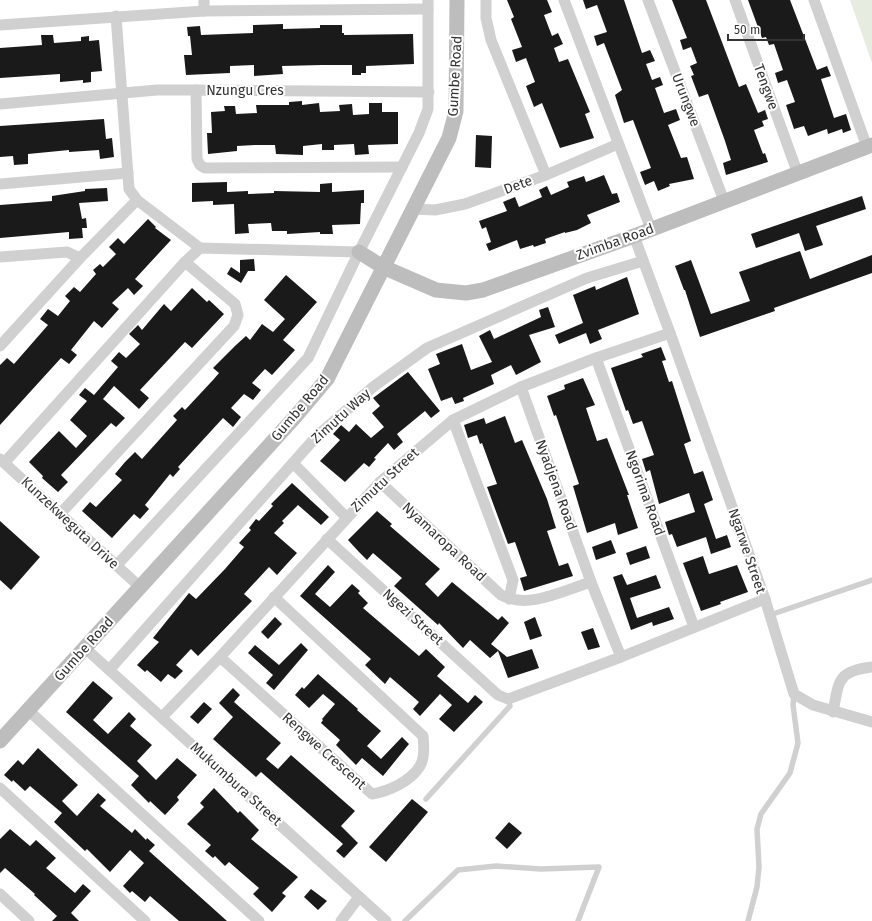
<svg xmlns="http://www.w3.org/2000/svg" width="872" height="921" font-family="'Fira Sans',sans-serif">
  <rect width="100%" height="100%" fill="#fff"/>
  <path fill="#e6ecdf" d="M850 0H872V63Z"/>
  <g fill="#1a1a1a">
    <path d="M507 0H547L552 12 544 15 552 36 558 33 563 44 554 48 559 62 568 59 590 112 585 114 594 138 560 148 542 103 534 107 526 86 535 82 526 58 516 62 512 50 522 47 511 19 514 17Z"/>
    <path d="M583 0H624L642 53 650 50 655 61 646 64 652 80 660 77 663 85 655 88 664 113 676 109 680 120 668 125 681 158 687 157 694 179 669 184 670 186 658 191 654 181 645 185 640 172 651 168 633 120 624 123 615 95 622 90 604 43 597 46 594 36 607 32 597 5 586 9Z"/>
    <path d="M672 0H706L739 87 746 84 758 113 765 110 768 119 762 121 764 126 754 130 763 154 765 153 768 162 726 175 723 163 731 160 725 141 708 94 699 97 691 76 694 75 690 66 697 63 691 47 683 50 680 40 687 38Z"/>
    <path d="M748 0H790L817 70 827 66 831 76 821 79 834 118 846 114 851 130 843 133 842 129 828 134 827 129 808 136 804 126 794 129 786 105 795 102 787 80 778 83 775 73 783 70 774 44 769 45 766 37 762 38Z"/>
    <path d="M283 24V29L320 28V25H342V33H344V35L413 34 414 64 366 66V73H361V75H352V65H322L282 66 283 74 254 76V65L230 66V73L186 75 184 55H192L190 36H188L187 27 200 26 201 35 253 33V25Z"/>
    <path d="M41 35H53L54 43 81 41V37L89 36V41L99 40 102 71 91 72V82L83 83V80L60 82V74L0 78V48L42 45Z"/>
    <path d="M302 101V105L319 103 320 112 340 111 339 105 352 104 353 115 369 114V103H382V112H398V144L368 145 369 154 355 155 354 144 334 145V150H322V144L303 146V155L276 154 275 145H255L237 146V151L208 154 207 133H212L211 112 225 111 224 106H235L236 114 257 113 256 105H289V102Z"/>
    <path d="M104 119 106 139 112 138 114 157 100 159 99 150 69 152V150L28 154V164L14 165 13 156 0 157V126Z"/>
    <path d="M476 135 492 136 491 168 475 167Z"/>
    <path d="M604 175 612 194 617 193 620 202 587 215 591 223 577 230 565 233V232L545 239 546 243 534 247 533 245 520 249 517 240 489 251 486 244 491 242 486 227 482 229 479 221 507 211 503 202 515 197 519 207 542 197 539 190 547 186 551 195 569 187 567 182 584 176 586 182Z"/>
    <path d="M227 182V192L248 191V194L274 193V191L320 192V184L332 183V192L364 190V203H361L360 224 332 225 333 234H320V232L287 234V231H272L271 223 248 224 249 233 235 234 234 204 213 205V201L192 202V183Z"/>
    <path d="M107 188 108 201 79 203 82 219 86 218 87 228H82L83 238 69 239V232L0 238V205L52 201V196L85 191V189Z"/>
    <path d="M862 196 866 209 816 226 823 245 805 251 799 233 756 248 751 234Z"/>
    <path d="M148 219 156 227 155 228 171 240 135 279 143 286 134 295 128 288 112 303 119 309 111 318 102 328 94 321 71 350 77 355 69 364 61 358 0 425V365L7 358 14 364 48 325 40 319 48 309 58 316 70 301 65 296 74 287 80 292 96 274 93 270 100 264 103 267 116 254 109 247 118 238 124 244Z"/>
    <path d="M800 251 810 279 872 255V273L774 308 775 311 700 337 685 290H684L675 266 691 260 711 314 750 301 739 272Z"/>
    <path d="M254 259 255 271H248L241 283 227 274 231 267 240 273V260Z"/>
    <path d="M286 275 317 302 283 340 295 350 272 375 265 369 252 383 261 390 253 400 244 394 231 408 241 417 233 427 223 418 178 467 180 469 173 477 170 474 145 505 149 509 140 519 134 514 112 538 82 511 90 502 96 507 122 480 115 474 125 462 135 452 142 459 177 420 173 416 182 407 185 410 213 380 219 373 213 368 236 345 246 336 250 340 262 324 273 332 285 319 264 300Z"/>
    <path d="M627 277 639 314 598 330 602 339 590 344 586 333 559 344 555 335 583 323 573 295 595 286 596 290Z"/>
    <path d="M192 288 207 302 209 300 224 314 192 348 185 342 140 390 149 398 139 409 114 386 103 399 125 418 116 427 111 423 61 475 68 482 58 492 42 478 43 476 29 462 59 431 76 448 87 436 70 420 87 401 79 395 85 388 94 395 118 367 111 361 119 352 126 358 140 344 129 334 138 325 142 330 164 304 171 311Z"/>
    <path d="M548 307 555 327 529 335 541 362 516 375 511 365 491 375 494 384 463 398 464 401 455 404 452 397 441 401 428 369 440 364 436 354 462 344 471 370 492 362 479 336 490 330 494 339 541 317 539 310Z"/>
    <path d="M661 347 666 360 662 361 669 382 672 381 691 441 684 444 694 474 703 471 713 500 704 504 716 539 727 535 731 547 711 554 706 537 677 547 672 534 669 535 665 522 695 512 689 493 659 504 650 470 646 472 642 459 654 455 642 421 633 424 628 410 626 411 611 368 643 357 641 354Z"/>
    <path d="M408 372 440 411 431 418 425 411 397 434 403 442 394 450 388 443 374 458 376 459 369 467 364 463 345 482 320 461 340 440 333 434 341 425 349 432 356 424 371 438 384 427 372 413 380 406 373 398Z"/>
    <path d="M583 378 595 405 586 408 597 441 607 438 629 495H627L638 528 618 535 615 523 587 533 573 486 579 484 556 415 554 416 547 396 565 389 564 385Z"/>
    <path d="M505 416 515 443 522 440 547 499 556 528 547 531 559 566 568 563 573 576 524 591 520 578 527 576 515 542 508 544 487 487 497 484 482 443 480 444 477 435 468 438 464 425 484 418 486 424Z"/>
    <path d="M292 483 329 517 321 525 298 505 282 521 284 523 274 533 297 553 285 566 277 575 269 567 244 594 252 601 198 656 191 649 176 665 183 671 175 679 168 674 161 682 147 670 145 672 137 665 159 642 153 638 189 593 196 599 225 569 244 547 239 543 251 530 249 528 256 519 259 521 273 506 271 504Z"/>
    <path d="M377 511 392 524 390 526 440 569 425 584 438 597 452 582 498 620 502 616 509 623 491 644 507 657 532 649 539 668 508 678 498 651 490 658 470 640 463 648 439 623 438 625 394 586 402 578 373 553 367 560 359 552 348 540Z"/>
    <path d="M0 521 40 557 11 590 0 580Z"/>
    <path d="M611 540 616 553 596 560 592 547Z"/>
    <path d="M646 546 650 558 630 565 626 553Z"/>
    <path d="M703 556 709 574 737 565 748 592 720 602 721 604 701 611 683 563Z"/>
    <path d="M328 565 335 572 315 594 330 607 352 584 360 591 358 593 368 603 363 608 419 656 426 649 445 667 437 676 468 703 475 695 483 702 454 732 439 719 452 705 440 694 420 716 413 709 419 702 390 677 385 684 365 665 371 659 300 596Z"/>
    <path d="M622 574 627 585 656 575 661 588 630 598 637 618 669 607 674 619 653 626 652 622 631 630 613 577Z"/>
    <path d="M275 617 282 624 268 639 261 632Z"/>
    <path d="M535 617 542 636 530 640 524 622Z"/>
    <path d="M593 628 600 647 588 650 581 632Z"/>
    <path d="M301 643 308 650 274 690 266 683 273 675 248 653 255 645 279 665Z"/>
    <path d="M318 674 358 709 357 710 381 731 367 746 381 759 402 737 409 744 383 776 362 758 356 765 336 745 340 740 321 723 323 720 322 719 335 704 323 694 309 708 295 695 302 687 304 689Z"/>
    <path d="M93 681 113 698 93 720 108 734 129 712 136 719 130 726 152 745 137 761 156 780 177 758 197 775 177 797 179 800 165 815 150 801 149 803 131 785 139 776 66 712Z"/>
    <path d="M233 688 240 695 234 702 281 743 266 759 278 769 291 755 355 811 341 826 358 843 344 858 336 851 343 844 261 772 256 777 213 739 233 717 219 703Z"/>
    <path d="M204 702 212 709 198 724 190 717Z"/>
    <path d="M38 748 78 785 62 801 77 816 98 793 106 800 100 806 132 833 135 829 146 840 147 838 155 845 149 851 227 921H179L150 896 145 902 132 891 130 893 123 886 144 863 130 850 110 872 87 849 85 851 54 822 62 813 30 786 25 791 13 780 12 782 4 775 18 760 23 765Z"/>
    <path d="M214 788 238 813 240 811 259 830 251 839 298 877 282 893 286 896 272 912 253 894 259 888 229 862 225 866 215 856 213 858 205 851 211 845 187 824 204 807 200 803Z"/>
    <path d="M412 799 428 812 386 862 369 847Z"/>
    <path d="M509 822 522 833 507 849 495 838Z"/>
    <path d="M10 829 30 846 36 840 56 858 46 868 75 893 83 884 91 891 71 913 79 921H52L57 916 34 895 35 894 5 868 0 873V839Z"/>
    <path d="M311 889 327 901 318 910 304 897Z"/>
  </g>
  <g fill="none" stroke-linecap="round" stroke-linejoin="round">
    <g stroke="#d0d0d0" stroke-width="5.5">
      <path d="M770 615 872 580"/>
      <path d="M426 799 510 706 508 699"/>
      <path d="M405 921 458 870 496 866 541 869 599 867 578 921"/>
      <path d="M748 921 757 887 759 867 757 829 761 814 790 773 798 743 793 705 794 694"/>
    </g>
    <g stroke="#d0d0d0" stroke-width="11">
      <path d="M486 0V18L491 40 546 175"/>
      <path d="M564 0 651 229"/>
      <path d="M648 0 724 201"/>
      <path d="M735 0 798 174"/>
      <path d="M814 0 867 147"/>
      <path d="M204 11V0"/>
      <path d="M116 16 129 189 137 200 200 248"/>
      <path d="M0 25 204 11 428 9"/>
      <path d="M0 104 157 90H196"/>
      <path d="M402 167 205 168 200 165 197 159 196 90 429 92"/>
      <path d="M0 184 128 173"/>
      <path d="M413 209 435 210 465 204 546 175 618 144"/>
      <path d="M634 236 670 333 765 599 794 694 813 705 872 722"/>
      <path d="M0 257 67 252 80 258"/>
      <path d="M0 346 80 258 137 200"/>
      <path d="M596 358 694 627"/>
      <path d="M521 387 591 582 621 657"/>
      <path d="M453 420 513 580 509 599"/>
      <path d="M0 459 140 587"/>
      <path d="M5 462 185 262 200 248 359 252"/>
      <path d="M293 463 346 517"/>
      <path d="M380 482 501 595C528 610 564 590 591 582"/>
      <path d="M60 514 234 326 238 315 235 304 185 262"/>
      <path d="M327 539 498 695 508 699 621 657 765 599"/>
      <path d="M116 566 308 358 359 252 419 133 428 109V0"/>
      <path d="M85 648 386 921"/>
      <path d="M220 657 372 794C389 791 410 782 420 766 425 758 424 745 423 736L274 597"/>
      <path d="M110 669 316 437 373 387 427 348 587 278 643 261"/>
      <path d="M28 710 259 921"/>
      <path d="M833 712C839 681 837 671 872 667"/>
      <path d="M162 717 220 657 380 482 453 420 521 387 596 358 670 333"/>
      <path d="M0 788 145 921"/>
      <path d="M0 894 29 921"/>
      <path d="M341 921 359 897"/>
    </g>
    <g stroke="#bdbdbd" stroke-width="15">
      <path d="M359 252 383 267 436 290 466 293 483 290 634 236 872 145"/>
      <path d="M0 741 295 417 327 379 449 138 456 111 457 0"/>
    </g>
  </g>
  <g text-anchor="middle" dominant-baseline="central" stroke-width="4" stroke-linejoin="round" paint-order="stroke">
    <g font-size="14" fill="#333" stroke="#fff">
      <text transform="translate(455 76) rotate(-87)">Gumbe Road</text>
      <text transform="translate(766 87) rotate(70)">Tengwe</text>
      <text x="245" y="90">Nzungu Cres</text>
      <text transform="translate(686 100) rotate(69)">Urungwe</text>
      <text transform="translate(518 185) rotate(-20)">Dete</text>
      <text transform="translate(615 242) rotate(-20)">Zvimba Road</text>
      <text transform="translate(300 408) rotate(-50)">Gumbe Road</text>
      <text transform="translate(341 416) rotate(-42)">Zimutu Way</text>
      <text transform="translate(385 480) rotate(-43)">Zimutu Street</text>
      <text transform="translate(556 485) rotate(70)">Nyadjena Road</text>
      <text transform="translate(645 493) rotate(70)">Ngorima Road</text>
      <text transform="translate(70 523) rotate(43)">Kunzekweguta Drive</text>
      <text transform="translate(444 542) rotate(43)">Nyamaropa Road</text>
      <text transform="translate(747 551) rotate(71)">Ngarwe Street</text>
      <text transform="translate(413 617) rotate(42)">Ngezi Street</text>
      <text transform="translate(84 649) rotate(-48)">Gumbe Road</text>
      <text transform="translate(324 751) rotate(42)">Rengwe Crescent</text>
      <text transform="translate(236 784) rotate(42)">Mukumbura Street</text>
    </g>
  </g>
  <path d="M728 34v6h76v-6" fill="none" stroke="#333333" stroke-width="2"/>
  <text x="734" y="34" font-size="12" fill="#333333" stroke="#ffffff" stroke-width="3" paint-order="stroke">50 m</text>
</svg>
